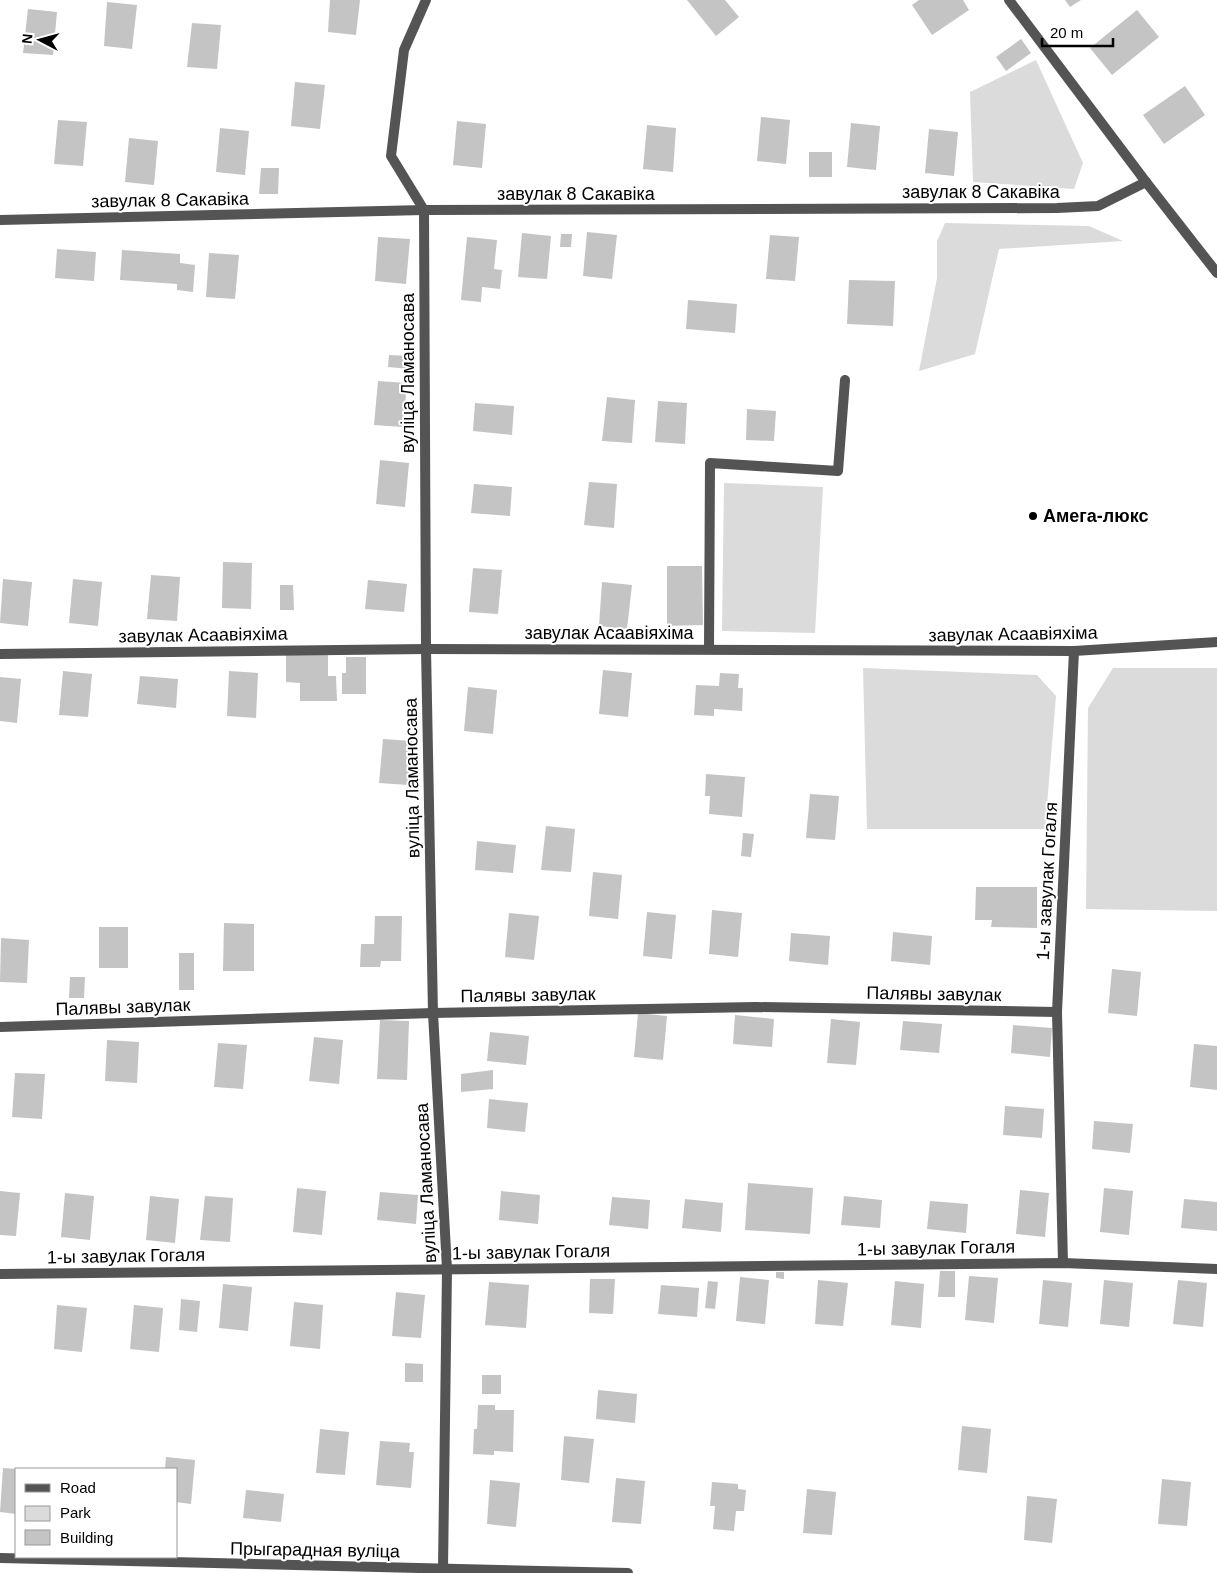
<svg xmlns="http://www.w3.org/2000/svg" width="1217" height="1573" font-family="Arial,sans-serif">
  <rect width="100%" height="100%" fill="#fff"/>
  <g fill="#dbdbdb">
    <path d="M1036 60 1083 163 1074 189 973 182 970 92Z"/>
    <path d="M945 223 1089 226 1123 241 999 249 975 354 919 371 937 278V241Z"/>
    <path d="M724 483 823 487 815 633 722 631Z"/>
    <path d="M863 668 1037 675 1056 696 1045 829H867Z"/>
    <path d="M1113 668H1217V911L1086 909 1088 708Z"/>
  </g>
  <g fill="#c4c4c4">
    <path d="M330 0H360L356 35 328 32Z"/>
    <path d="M687 0H725L739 17 716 36Z"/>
    <path d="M919 0H963L969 10 932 35 912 5Z"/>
    <path d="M1065 0H1081L1070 7Z"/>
    <path d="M107 2 137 5 132 49 104 46Z"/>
    <path d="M28 9 57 12 53 55 23 53Z"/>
    <path d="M1137 10 1159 37 1112 75 1090 48Z"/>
    <path d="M192 23 221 25 217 69 187 67Z"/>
    <path d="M1021 39 1031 53 1006 71 996 57Z"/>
    <path d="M295 82 325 85 320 129 291 126Z"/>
    <path d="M1185 86 1205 115 1164 144 1143 115Z"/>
    <path d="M761 117 790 120 786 164 757 161Z"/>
    <path d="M58 120 87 122 83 166 54 164Z"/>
    <path d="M457 121 486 124 482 168 453 165Z"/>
    <path d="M851 123 880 126 876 170 847 167Z"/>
    <path d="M647 125 676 128 673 172 643 169Z"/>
    <path d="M220 128 249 131 245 175 216 172Z"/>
    <path d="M929 129 958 132 954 176 925 173Z"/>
    <path d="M129 138 158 141 154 185 125 182Z"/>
    <rect x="809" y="152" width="23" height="25"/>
    <path d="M261 168H279L278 194H259Z"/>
    <path d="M587 232 617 235 612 279 583 276Z"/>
    <path d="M522 233 551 236 547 279 518 277Z"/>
    <path d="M561 234H572L571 247H560Z"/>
    <path d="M770 235 799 237 795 281 766 279Z"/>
    <path d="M378 237 410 239 406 284 375 281Z"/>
    <path d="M467 237 497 240 494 269 502 270 500 289 482 287 481 302 461 300Z"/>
    <path d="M57 249 96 252 94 281 55 278Z"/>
    <path d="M122 250 180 254V263L195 265 193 292 177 290V284L120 280Z"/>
    <path d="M209 253 239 255 235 299 206 297Z"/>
    <path d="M849 280 895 281 893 326 847 324Z"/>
    <path d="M688 300 737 304 735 333 686 329Z"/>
    <path d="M389 355 412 356 411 369 388 367Z"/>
    <path d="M378 381 407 383 403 427 374 425Z"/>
    <path d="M607 397 635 400 632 443 602 441Z"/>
    <path d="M658 401 687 403 685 444 655 442Z"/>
    <path d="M475 403 514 406 512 435 473 431Z"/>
    <path d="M747 409 776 411 774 441 746 440Z"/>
    <path d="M380 460 409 463 405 507 376 504Z"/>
    <path d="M589 482 617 484 614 528 584 525Z"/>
    <path d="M474 484 512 487 510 516 471 513Z"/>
    <path d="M223 562 252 563 251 609 222 608Z"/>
    <path d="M667 566H702L703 625 667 626Z"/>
    <path d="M473 568 502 570 498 614 469 612Z"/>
    <path d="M151 575 180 577 177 621 147 619Z"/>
    <path d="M3 579 32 582 28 626 0 623Z"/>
    <path d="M73 579 102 582 98 626 69 623Z"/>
    <path d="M368 580 407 584 404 612 365 609Z"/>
    <path d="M602 582 632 585 627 629 599 626Z"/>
    <path d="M280 585H293L294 610H280Z"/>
    <path d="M286 654 328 655V676H336L337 701H300V683L286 682Z"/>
    <path d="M346 657H366V694H342V673H346Z"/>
    <path d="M603 670 632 673 628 717 599 714Z"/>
    <path d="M63 671 92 674 88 717 59 715Z"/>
    <path d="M229 671 258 673 256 718 227 716Z"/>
    <path d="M720 673 739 674 738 688H743L742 711 714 709V716L694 715 696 685 719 686Z"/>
    <path d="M140 676 178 679 176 708 137 704Z"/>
    <path d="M0 677 21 679 17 723 0 721Z"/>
    <path d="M468 687 497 690 493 734 464 731Z"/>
    <path d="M383 739 412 741 408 785 379 783Z"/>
    <path d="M706 774 745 777 742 817 709 814 710 796H705Z"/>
    <path d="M810 794 839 796 835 840 806 838Z"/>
    <path d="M546 826 575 829 571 872 541 870Z"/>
    <path d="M743 833 754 834 751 857 741 856Z"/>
    <path d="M477 841 516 845 513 873 475 870Z"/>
    <path d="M593 872 622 875 618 919 589 916Z"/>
    <path d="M976 887H1037V928L991 927 992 920H975Z"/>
    <path d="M712 910 742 913 738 957 709 954Z"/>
    <path d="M647 912 676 915 672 959 643 956Z"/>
    <path d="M509 913 539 916 534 960 505 957Z"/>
    <path d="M375 916H402L401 961H381L380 967H360L361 944H374Z"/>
    <path d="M224 923 254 924V971H223Z"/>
    <rect x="99" y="927" width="29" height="41"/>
    <path d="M893 932 932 936 930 965 891 961Z"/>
    <path d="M791 933 830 936 828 965 789 961Z"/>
    <path d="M1 938 29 940 27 983 0 982Z"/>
    <rect x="179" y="953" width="15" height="37"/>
    <path d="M1112 969 1141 972 1137 1016 1108 1013Z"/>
    <path d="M70 977H85L84 998H69Z"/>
    <path d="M638 1013 667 1016 663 1060 634 1057Z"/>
    <path d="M735 1015 774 1019 772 1047 733 1044Z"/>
    <path d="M831 1019 860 1022 856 1065 827 1063Z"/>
    <path d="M380 1020 409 1021 407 1080 377 1079Z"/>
    <path d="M903 1021 942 1024 939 1053 900 1050Z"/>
    <path d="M1013 1025 1052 1028 1050 1057 1011 1053Z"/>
    <path d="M490 1032 529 1036 526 1065 487 1061Z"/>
    <path d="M314 1037 343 1040 339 1084 309 1081Z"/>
    <path d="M107 1040 139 1042 137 1083 105 1081Z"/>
    <path d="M218 1043 247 1045 243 1089 214 1087Z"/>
    <path d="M1194 1044 1217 1046V1090L1190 1087Z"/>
    <path d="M493 1070V1089L461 1092V1074Z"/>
    <path d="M15 1073 45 1074 42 1119 12 1117Z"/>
    <path d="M489 1099 528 1103 525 1132 487 1128Z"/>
    <path d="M1005 1106 1044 1109 1042 1138 1003 1135Z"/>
    <path d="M1094 1121 1133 1124 1130 1153 1092 1149Z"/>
    <path d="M748 1183 813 1188 810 1234 745 1230Z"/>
    <path d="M297 1188 326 1191 322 1235 293 1232Z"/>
    <path d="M1104 1188 1133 1191 1129 1235 1100 1232Z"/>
    <path d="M1020 1190 1049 1193 1045 1237 1016 1234Z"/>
    <path d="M0 1191 20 1193 16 1236 0 1235Z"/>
    <path d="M501 1191 540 1195 538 1224 499 1220Z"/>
    <path d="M380 1192 418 1195 416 1224 377 1220Z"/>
    <path d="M65 1193 94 1196 90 1240 61 1237Z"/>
    <path d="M150 1196 179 1199 175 1243 146 1240Z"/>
    <path d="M205 1196 233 1198 230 1242 200 1240Z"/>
    <path d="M844 1196 882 1200 880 1228 841 1225Z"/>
    <path d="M612 1197 650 1200 648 1229 609 1225Z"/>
    <path d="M685 1199 723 1203 721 1232 682 1228Z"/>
    <path d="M1184 1199 1217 1202V1231L1181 1228Z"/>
    <path d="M930 1201 968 1204 966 1233 927 1229Z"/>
    <path d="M940 1271H955V1297H938Z"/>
    <path d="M776 1272H784V1279L776 1278Z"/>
    <path d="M969 1276 998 1278 994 1323 965 1320Z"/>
    <path d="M740 1277 769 1280 765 1324 736 1321Z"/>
    <path d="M590 1279H615L613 1314 589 1313Z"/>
    <path d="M818 1280 848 1283 843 1326 815 1324Z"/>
    <path d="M1043 1280 1072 1283 1068 1327 1039 1324Z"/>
    <path d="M1104 1280 1133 1283 1129 1327 1100 1324Z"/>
    <path d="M1178 1280 1207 1283 1203 1327 1173 1324Z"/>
    <path d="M708 1281 718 1282 715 1309 705 1308Z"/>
    <path d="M895 1281 924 1284 921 1328 891 1325Z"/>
    <path d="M489 1282 529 1285 526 1328 485 1325Z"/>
    <path d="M223 1284 252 1287 248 1331 219 1328Z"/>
    <path d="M661 1285 699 1288 697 1317 658 1314Z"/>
    <path d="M396 1292 425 1295 421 1338 392 1336Z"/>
    <path d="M181 1299 200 1301 197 1332 179 1330Z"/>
    <path d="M294 1302 323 1305 320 1349 290 1346Z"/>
    <path d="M57 1305 87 1308 82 1352 54 1349Z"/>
    <path d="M134 1305 163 1308 159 1352 130 1349Z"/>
    <path d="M405 1363 423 1364V1382H405Z"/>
    <rect x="482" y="1375" width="19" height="19"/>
    <path d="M598 1390 637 1394 635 1423 596 1419Z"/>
    <path d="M478 1405H495V1410H514L513 1452 494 1451V1455L473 1454 474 1429H477Z"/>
    <path d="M962 1426 991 1429 987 1473 958 1470Z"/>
    <path d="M320 1429 349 1432 345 1475 316 1473Z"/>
    <path d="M564 1436 594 1439 589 1483 561 1480Z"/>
    <path d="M380 1441 410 1443 409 1452H414L411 1488 376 1485Z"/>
    <path d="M166 1457 195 1460 191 1504 176 1502V1469H165Z"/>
    <path d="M3 1468 16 1469V1514L0 1512Z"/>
    <path d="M616 1478 645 1481 641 1524 612 1522Z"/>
    <path d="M1162 1479 1191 1482 1187 1526 1158 1524Z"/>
    <path d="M490 1480 520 1483 516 1527 487 1524Z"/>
    <path d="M712 1482 738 1484V1489L746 1490 744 1511H736L734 1531 713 1529 715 1506H710Z"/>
    <path d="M807 1489 836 1492 832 1535 803 1533Z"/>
    <path d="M246 1490 284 1494 281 1522 243 1518Z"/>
    <path d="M1027 1496 1057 1499 1052 1543 1024 1540Z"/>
  </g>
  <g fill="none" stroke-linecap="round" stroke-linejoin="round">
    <g stroke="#545454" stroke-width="10">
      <path d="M426 0 404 50 391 156 424 210 426 649 433 1013 447 1269 443 1569"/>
      <path d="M1009 0 1146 182 1217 273"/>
      <path d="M0 220 424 210 1057 208 1098 206 1146 182"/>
      <path d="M709 649 710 463 838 471 845 380"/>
      <path d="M0 654 426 649 1074 651 1217 642"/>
      <path d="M0 1027 433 1013 756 1007 1057 1012"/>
      <path d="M1063 1263 1057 1012 1074 651"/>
      <path d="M0 1274 1063 1263 1217 1269"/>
      <path d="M0 1558 628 1573"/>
    </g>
  </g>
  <circle fill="#000" stroke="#fff" stroke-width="2" cx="1033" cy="516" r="5"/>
  <g text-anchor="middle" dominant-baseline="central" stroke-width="4" stroke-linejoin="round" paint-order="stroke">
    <g font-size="18" fill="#000" stroke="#fff">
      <text x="981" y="192">завулак 8 Сакавіка</text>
      <text x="576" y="194">завулак 8 Сакавіка</text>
      <text transform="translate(170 200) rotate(-1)">завулак 8 Сакавіка</text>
      <text transform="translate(408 373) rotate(-90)">вуліца Ламаносава</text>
      <text x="609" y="633">завулак Асаавіяхіма</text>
      <text transform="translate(1013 634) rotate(-1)">завулак Асаавіяхіма</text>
      <text transform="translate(203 635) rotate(-1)">завулак Асаавіяхіма</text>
      <text transform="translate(412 778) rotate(-91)">вуліца Ламаносава</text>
      <text transform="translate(1047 881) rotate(-87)">1-ы завулак Гогаля</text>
      <text transform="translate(934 994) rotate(1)">Палявы завулак</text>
      <text transform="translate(528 995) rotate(-1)">Палявы завулак</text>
      <text transform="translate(123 1007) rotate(-2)">Палявы завулак</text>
      <text transform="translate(426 1183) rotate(-93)">вуліца Ламаносава</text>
      <text transform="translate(936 1248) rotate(-1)">1-ы завулак Гогаля</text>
      <text transform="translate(531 1252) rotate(-1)">1-ы завулак Гогаля</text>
      <text transform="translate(126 1256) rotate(-1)">1-ы завулак Гогаля</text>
      <text transform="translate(315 1550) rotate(1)">Прыгарадная вуліца</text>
    </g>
    <g font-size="18" font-weight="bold" fill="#000" stroke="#fff" text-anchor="start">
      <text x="1043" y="516">Амега-люкс</text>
    </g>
  </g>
  <rect x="15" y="1468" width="162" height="90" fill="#ffffff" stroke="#999999"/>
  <rect x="25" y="1484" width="25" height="8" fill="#545454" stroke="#999999"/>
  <text x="60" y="1493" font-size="15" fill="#000000">Road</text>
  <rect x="25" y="1506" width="25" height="15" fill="#dbdbdb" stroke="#999999"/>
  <text x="60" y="1518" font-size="15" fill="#000000">Park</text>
  <rect x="25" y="1530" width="25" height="15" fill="#c4c4c4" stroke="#999999"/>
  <text x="60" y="1543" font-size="15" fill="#000000">Building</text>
  <g transform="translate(40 40) rotate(276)" stroke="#ffffff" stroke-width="4" paint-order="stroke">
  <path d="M0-4L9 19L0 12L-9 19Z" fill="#000000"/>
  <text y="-8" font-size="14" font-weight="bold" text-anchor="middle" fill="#000000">N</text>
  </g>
  <path d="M1042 38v8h71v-8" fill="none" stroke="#000000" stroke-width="2.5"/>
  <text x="1050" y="38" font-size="15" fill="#000000" stroke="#ffffff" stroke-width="4" paint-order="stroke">20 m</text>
</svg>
